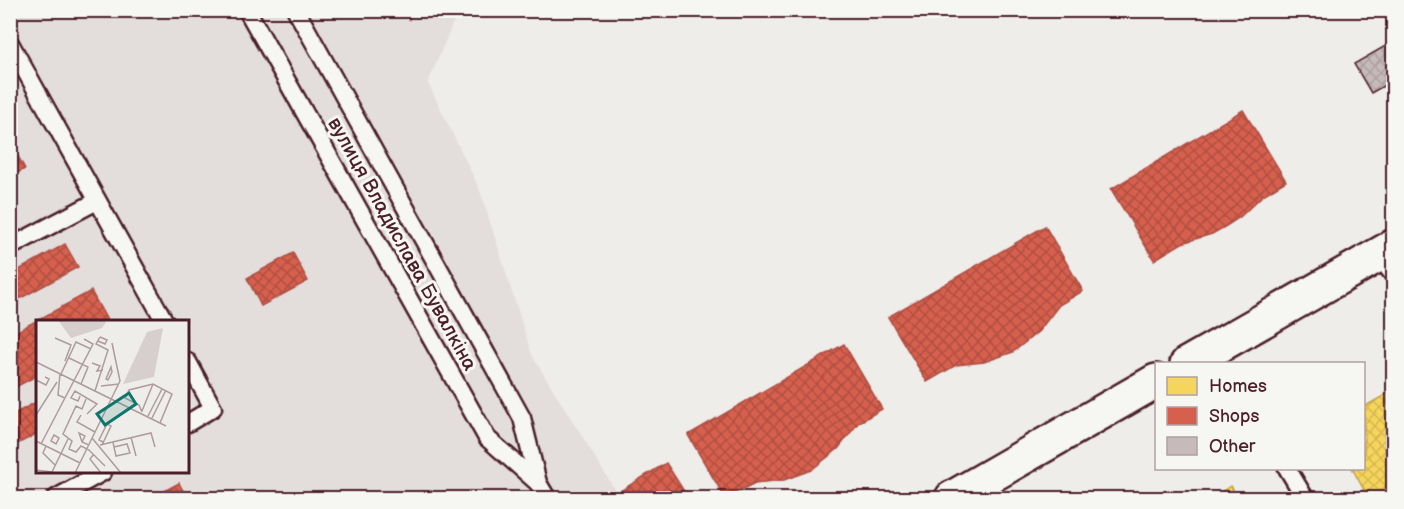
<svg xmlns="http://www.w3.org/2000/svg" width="1404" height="509" font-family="'Balsamiq Sans',sans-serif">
  <defs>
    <pattern id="homes-cross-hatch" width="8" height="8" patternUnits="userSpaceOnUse" patternTransform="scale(1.5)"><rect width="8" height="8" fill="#f6d55c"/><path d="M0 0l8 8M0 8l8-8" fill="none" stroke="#d4b650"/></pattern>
    <pattern id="shops-cross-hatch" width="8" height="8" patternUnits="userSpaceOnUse" patternTransform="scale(1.5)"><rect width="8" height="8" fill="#d6604d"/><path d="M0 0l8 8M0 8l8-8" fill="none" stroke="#b04f40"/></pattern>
    <pattern id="building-cross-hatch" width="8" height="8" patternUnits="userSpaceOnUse" patternTransform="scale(1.5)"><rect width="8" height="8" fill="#c6babb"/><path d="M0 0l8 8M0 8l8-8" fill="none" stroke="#ac9fa1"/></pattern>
  </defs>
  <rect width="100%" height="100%" fill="#efedea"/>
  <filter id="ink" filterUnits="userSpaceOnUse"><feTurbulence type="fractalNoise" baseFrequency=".0167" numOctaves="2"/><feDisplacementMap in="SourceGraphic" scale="12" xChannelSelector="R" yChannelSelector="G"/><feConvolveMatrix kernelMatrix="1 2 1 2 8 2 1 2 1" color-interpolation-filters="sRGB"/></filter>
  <g filter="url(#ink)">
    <path fill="#e3dedc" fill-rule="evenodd" d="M10 11H458L428 83 480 190 532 355 617 493 608 498H11ZM38 322H188V472H38Z"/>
    <g fill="url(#homes-cross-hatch)" stroke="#c29e4d" stroke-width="1.5">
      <path d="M1390 392 1394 398V498H1356L1354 495 1364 490 1352 468H1364V407Z"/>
      <path d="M1231 486 1238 498H1210Z"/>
    </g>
    <g fill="url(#shops-cross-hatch)" stroke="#ac4c43" stroke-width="1.5">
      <path d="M404 10H413L409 19Z"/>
      <path d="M1243 110 1286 181 1263 195 1240 217 1226 226 1212 234 1182 243 1154 260 1111 189Z"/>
      <path d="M12 145 25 169 10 177V146Z"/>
      <path d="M1045 226 1083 291 1059 305 1039 331 1013 352 984 362 956 365 927 382 888 317Z"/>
      <path d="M65 244 78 267 10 304V275Z"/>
      <path d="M293 253 308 281 261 306 247 278Z"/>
      <path d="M91 291 108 322H38V375L10 390V335Z"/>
      <path d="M844 344 882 409 858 423 838 449 811 470 784 480 755 483 725 498 688 435Z"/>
      <path d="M38 401V433L10 448V416Z"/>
      <path d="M666 463 687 496 683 498H621L617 493Z"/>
      <path d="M179 483 187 498H151Z"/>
    </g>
    <path fill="url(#building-cross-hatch)" stroke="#4a1f2b" stroke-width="1.5" d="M1394 41V80L1371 93 1354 64Z"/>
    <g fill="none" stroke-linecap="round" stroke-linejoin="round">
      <defs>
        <g id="lane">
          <path d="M247 10 487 438 538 483 547 498"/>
          <path d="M296 10 522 418 538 483"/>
          <path d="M10 43 165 322"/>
          <path d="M10 247 97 201"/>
          <path d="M1378 255 1394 276"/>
          <path d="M188 362 213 408 188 423"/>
          <path d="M1287 468 1305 498"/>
          <path d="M56 498 103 472"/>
        </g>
        <g id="secondary">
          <path d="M1187 364 1394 246"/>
          <path d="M952 498 1156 381"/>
        </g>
      </defs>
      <use href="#lane" stroke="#4a1f2b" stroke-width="21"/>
      <use href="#secondary" stroke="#4a1f2b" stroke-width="38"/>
      <use href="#lane" stroke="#f6f6f2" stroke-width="16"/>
      <use href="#secondary" stroke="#f6f6f2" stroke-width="33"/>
    </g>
  </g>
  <g text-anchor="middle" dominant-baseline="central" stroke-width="6" stroke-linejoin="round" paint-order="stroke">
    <g font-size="20" fill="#4a1f2b" stroke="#f6f6f2">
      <text transform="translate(402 244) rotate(61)">вулиця Владислава Бувалкіна</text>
    </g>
  </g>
  <g transform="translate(36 320)">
    <rect width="153" height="153" fill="#efedea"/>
    <path d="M22 0H70V2L66 8 35 18ZM127 8 118 57 87 64 111 12Z" fill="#d7cfce"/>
    <path fill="none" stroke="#ad9b9e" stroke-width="1.5" d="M19 18 35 25 29 41M62 21 69 24 71 20 64 17M33 38 52 47 45 64M0 42 130 106M56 43 64 46 61 51 67 50M75 47 76 52 72 60 70 59ZM24 54 22 75 29 78M25 54 40 22 55 29M0 60 10 65 13 59 9 57M65 66 83 64M59 71 72 30 60 24 64 17M44 76 42 81 35 78 39 71 61 84 51 94M50 79 46 89 40 86 27 114 36 121 33 129 40 132 45 126 53 130 69 146M106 91 117 64M106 92 103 85 89 78 93 70 117 64 136 74 124 103M0 95 21 62M45 95 41 102 59 112M112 96 126 69M116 98 130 70M18 115 23 118 20 124 15 121ZM95 117 100 136M56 118 85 153M0 121 44 143M46 122 49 116 43 113 46 122 53 125M77 122 78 127 80 136 94 133 91 124 78 127M5 124 57 24 48 19M64 125 115 113 119 127M66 125 75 106 71 104 63 120 67 122M10 126 7 133 19 145M58 134 54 139 65 153M0 150 16 152 32 119M39 153 84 61 76 23"/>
    <path fill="#0f766e" fill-opacity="0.15" stroke="#0f766e" stroke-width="3" d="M93 73 100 84 69 105 61 94Z"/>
    <rect width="153" height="153" fill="none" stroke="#4a1f2b" stroke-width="3"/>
  </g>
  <rect width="1404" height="509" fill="none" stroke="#f6f6f2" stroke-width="36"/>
  <rect x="18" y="18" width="1368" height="473" fill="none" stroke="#4a1f2b" stroke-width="2" filter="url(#ink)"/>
  <rect x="1155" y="362" width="210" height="108" fill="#f6f6f2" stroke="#b1a0a2" stroke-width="1.5"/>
  <rect x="1167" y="377" width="30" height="18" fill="#f6d55c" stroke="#b1a0a2" stroke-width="1.5"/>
  <text x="1209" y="392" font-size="18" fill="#4a1f2b">Homes</text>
  <rect x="1167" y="407" width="30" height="18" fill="#d6604d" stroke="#b1a0a2" stroke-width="1.5"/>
  <text x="1209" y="422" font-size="18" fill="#4a1f2b">Shops</text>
  <rect x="1167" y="437" width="30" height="18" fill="#c6babb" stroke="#b1a0a2" stroke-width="1.5"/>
  <text x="1209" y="452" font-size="18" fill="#4a1f2b">Other</text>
</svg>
